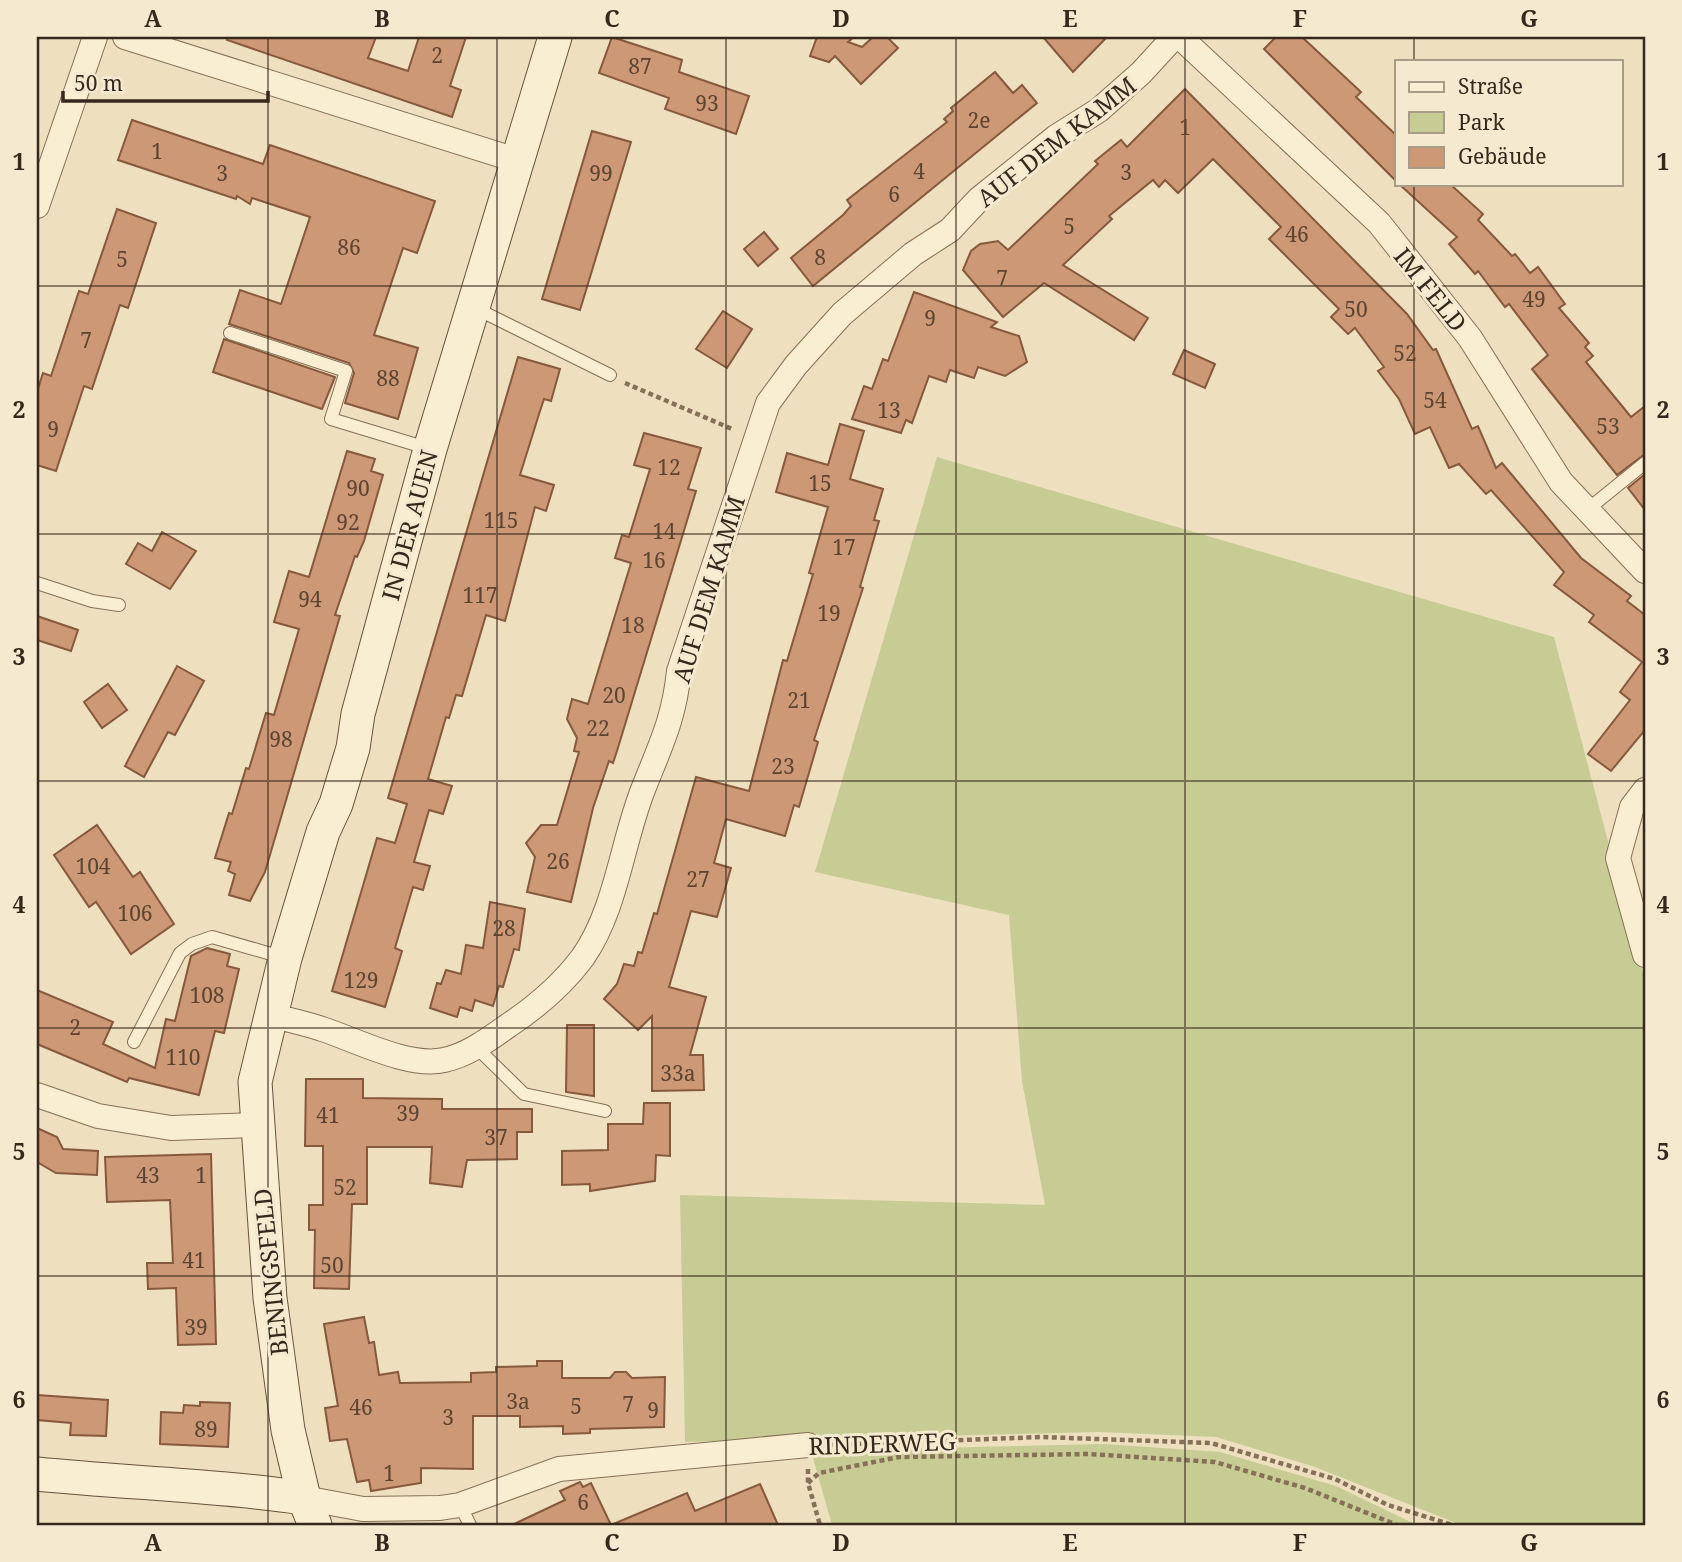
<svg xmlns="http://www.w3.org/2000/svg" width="1682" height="1562" font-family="'Noto Serif',serif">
  <rect width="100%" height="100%" fill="#eedfbf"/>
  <g fill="#c6cc94">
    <path d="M937 457 1554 637 1645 981V1525H1461L1315 1467 1216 1437 1099 1432 685 1442 680 1195 1045 1205 1022 1081 1009 915 815 872Z"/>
    <path d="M1104 1444 1220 1452 1336 1486 1417 1525H832L811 1451Z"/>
  </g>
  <g fill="#cc9875" stroke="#86593d" stroke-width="2">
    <path d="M228 37H376L368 58 408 71 419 37H466L450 86 461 90 452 117 227 40Z"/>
    <path d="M612 37 682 60 679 72 749 96 736 134 665 109 669 98 599 73Z"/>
    <path d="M817 37H854L848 42 862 47 873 37H887L898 48 861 84 835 56 829 62 810 56Z"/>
    <path d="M1043 37H1107L1073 72Z"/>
    <path d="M1276 37H1302L1361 92 1356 97 1397 136V182L1264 49Z"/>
    <path d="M995 72 1013 93 1022 85 1037 103 813 286 791 258 843 215 851 206 847 200 947 122 944 119 953 111 951 108Z"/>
    <path d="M1185 89 1407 314 1433 350 1436 349 1472 429 1478 426 1496 468 1502 463 1581 558 1631 596 1627 601 1645 615V730L1611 771 1588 754 1630 700 1620 692 1642 662 1589 622 1594 615 1554 585 1564 572 1491 490 1486 494 1459 464 1449 468 1430 427 1415 434 1399 399 1378 371 1384 367 1355 328 1348 334 1331 317 1339 309 1269 239 1281 227 1213 159 1178 193 1165 180 1159 187 1153 180 1109 216 1112 219 1063 265 1148 318 1134 340 1044 283 1003 317 963 270 971 251 980 244 998 241 1008 250 1098 164 1095 161 1121 140 1127 147Z"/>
    <path d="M132 120 263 164 270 145 435 201 417 253 403 248 374 335 418 348 398 419 345 403 354 373 349 363 229 324 240 290 281 304 310 217 252 198 250 204 237 196 236 199 118 160Z"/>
    <path d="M592 131 631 142 580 310 542 299Z"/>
    <path d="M1399 184H1450L1483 214 1478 220 1512 256 1515 254 1530 273 1538 267 1565 304 1559 308 1589 343 1585 347 1593 356 1586 362 1631 417 1645 406V454L1617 475 1532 369 1548 355 1509 304 1505 307 1478 271 1475 274 1449 244 1457 237Z"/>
    <path d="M117 209 156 223 128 308 120 305 92 389 84 386 56 471 37 465V392L43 373 51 376 79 291 88 294Z"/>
    <path d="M764 232 778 249 758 266 744 249Z"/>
    <path d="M914 292 997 322 991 327 1019 336 1027 362 1005 376 978 367 974 378 950 370 946 382 929 376 912 423 906 420 901 433 852 419 864 386 872 389 883 359 888 361Z"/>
    <path d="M723 311 752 329 727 368 696 349Z"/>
    <path d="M224 339 335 377 322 409 213 372Z"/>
    <path d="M1184 350 1215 364 1205 388 1173 374Z"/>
    <path d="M518 357 560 369 551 401 544 399 540 411 520 475 554 485 546 511 535 507 505 621 486 615 462 696 456 695 449 718 446 717 428 779 452 786 443 814 429 810 414 862 430 866 423 890 413 887 395 948 402 951 385 1007 332 991 377 838 395 843 407 804 388 798Z"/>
    <path d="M840 424 864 431 850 479 883 489 874 520 879 521 860 587 863 588 814 740 818 742 799 807 794 805 785 836 726 819 714 863 731 868 717 917 691 911 669 987 706 997 690 1055H703L704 1090 652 1091V1016L638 1030 604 999 617 984 624 964 634 966 638 952 642 953 654 913 657 914 696 777 749 791 783 660 787 661 813 574 809 573 828 507 776 492 787 453 828 465Z"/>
    <path d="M644 433 701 448 688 489 696 491 617 751 613 763 609 761 593 808 571 902 527 892 535 857 526 843 541 825H557L579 752 574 751 577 738 567 719 572 699 588 704 631 563 615 558 622 535 629 537 650 469 634 465Z"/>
    <path d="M347 451 375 459 371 471 383 475 364 541 357 557 355 556 335 615 340 616 265 872 250 901 229 895 235 874 228 871 231 862 215 858 229 813 232 814 246 768 249 769 266 713 274 715 299 629 274 622 289 571 309 577Z"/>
    <path d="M1645 474V510L1628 488Z"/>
    <path d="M162 532 196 551 170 589 126 564 138 543 152 551Z"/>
    <path d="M37 616 78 630 71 651 37 640Z"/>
    <path d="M177 666 204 681 175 735 168 732 144 777 125 766Z"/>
    <path d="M108 684 127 710 102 728 84 702Z"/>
    <path d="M97 825 133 877 140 872 174 924 131 954 96 902 89 907 54 855Z"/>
    <path d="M490 902 525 909 519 950 514 949 503 987 499 986 493 1006 475 1000 472 1011 460 1007 457 1017 430 1008 437 983 441 984 446 970 461 974 466 945 483 948Z"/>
    <path d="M207 948 230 954 227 966 239 969 224 1033 215 1031 199 1095 129 1078 127 1082 37 1044V990L113 1022 103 1044 155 1068 166 1019 175 1021 191 956Z"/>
    <path d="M567 1025H594V1096L566 1092Z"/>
    <path d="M306 1079H363V1098L442 1099V1109H532V1132H517V1159L467 1160 462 1187 430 1183 432 1147H367V1204H352L349 1289 314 1288 315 1230H309V1205H323V1146H305Z"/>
    <path d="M644 1103H670V1156L656 1155 655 1181 590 1191V1184L562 1185V1151L608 1150V1124H643Z"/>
    <path d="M37 1128 57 1137 63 1149 98 1151 97 1175 56 1173 37 1162Z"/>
    <path d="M211 1154 216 1344 178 1345 176 1288 148 1289 147 1263H173L170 1200 107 1202 105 1157Z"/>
    <path d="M364 1317 369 1343 374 1342 379 1375 398 1372 400 1383 471 1382V1373L496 1372V1367L537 1366V1361H562V1378H610L615 1372H626L632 1378 665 1377 664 1427 590 1429V1433L563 1434V1426L520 1427V1416H473V1469L421 1468V1483L371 1491 369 1480 357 1482 347 1439 330 1441 325 1408 338 1406 324 1324Z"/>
    <path d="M37 1395 108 1400 106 1436 70 1435 71 1423 37 1420Z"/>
    <path d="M200 1402 230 1403 228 1447 160 1444 161 1412 183 1413 184 1405 200 1406Z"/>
    <path d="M580 1482 583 1487 591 1483 611 1525 687 1493 695 1511 760 1484 778 1525H512L565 1500 560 1491Z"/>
  </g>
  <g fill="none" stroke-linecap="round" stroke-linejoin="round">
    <defs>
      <g id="lane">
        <path d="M473 307 610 375"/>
        <path d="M230 333 346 371 331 419 430 449"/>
        <path d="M1587 510 1645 463"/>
        <path d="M37 583 92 601 119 605"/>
        <path d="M134 1042 180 953 192 944 212 937 285 958"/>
        <path d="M477 1048 524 1094 605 1111"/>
        <path d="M460 1505 470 1525"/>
      </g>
      <g id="street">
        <path d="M125 37 516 160"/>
        <path d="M1180 37 1379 223 1470 338 1561 482 1645 571"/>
        <path d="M37 206 95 37"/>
        <path d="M1645 790 1632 807 1618 858 1645 955"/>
        <path d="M271 1015C288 1020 305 1023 322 1029 356 1040 409 1068 444 1060 468 1055 489 1039 509 1025 536 1007 563 984 583 957 617 908 622 841 644 787 661 744 674 719 679 671L768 403 796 365 842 314 913 254 950 230 979 199 1056 137 1099 110 1141 73 1174 37"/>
        <path d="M37 1095 98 1116 171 1128 257 1125"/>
        <path d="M304 1498 363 1509 440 1508 460 1505 559 1469 808 1445"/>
      </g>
      <g id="secondary">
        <path d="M37 1474C126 1483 216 1485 304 1498"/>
        <path d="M315 1525 304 1498 288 1430 270 1298 255 1082 285 958 323 832 336 804 353 748 358 714 430 449 555 37"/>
      </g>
    </defs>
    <use href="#lane" stroke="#867058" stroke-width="14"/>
    <use href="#street" stroke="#867058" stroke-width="26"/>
    <use href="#secondary" stroke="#68513b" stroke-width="35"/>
    <g stroke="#867058" stroke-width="4.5" stroke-dasharray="5 3.5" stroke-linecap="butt">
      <path d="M625 383 732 429"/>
      <path d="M831 1445 1041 1437 1211 1443 1335 1479 1388 1505 1453 1525"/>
      <path d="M808 1469V1483L820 1525"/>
      <path d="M808 1483 819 1473 899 1457 1089 1454 1215 1462 1305 1488 1397 1525"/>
    </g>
    <use href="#lane" stroke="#f9edd2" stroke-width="12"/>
    <use href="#street" stroke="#f9edd2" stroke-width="24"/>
    <use href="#secondary" stroke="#f9edd2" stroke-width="33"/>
  </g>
  <path fill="none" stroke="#36281c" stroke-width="2" stroke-opacity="0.55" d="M268 37V1525M497 37V1525M726 37V1525M956 37V1525M1185 37V1525M1414 37V61M1414 184V1525M37 286H1645M37 534H1645M37 781H1645M37 1028H1645M37 1276H1645"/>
  <g text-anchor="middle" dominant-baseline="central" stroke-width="6" stroke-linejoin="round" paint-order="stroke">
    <g font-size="21" fill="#5c4432">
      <text x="437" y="55">2</text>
      <text x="640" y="66">87</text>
      <text x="707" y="103">93</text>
      <text x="979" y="120">2e</text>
      <text x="1185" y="127">1</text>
      <text x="157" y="151">1</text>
      <text x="919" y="171">4</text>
      <text x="1126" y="172">3</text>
      <text x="222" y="173">3</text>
      <text x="601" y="173">99</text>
      <text x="894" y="194">6</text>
      <text x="1069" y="226">5</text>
      <text x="1297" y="234">46</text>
      <text x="349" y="247">86</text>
      <text x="820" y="257">8</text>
      <text x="122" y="259">5</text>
      <text x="1002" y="278">7</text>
      <text x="1534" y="299">49</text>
      <text x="1356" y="309">50</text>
      <text x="930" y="318">9</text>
      <text x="86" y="340">7</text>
      <text x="1405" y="353">52</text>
      <text x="388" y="378">88</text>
      <text x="1435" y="400">54</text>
      <text x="889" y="410">13</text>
      <text x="1608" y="426">53</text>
      <text x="53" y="429">9</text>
      <text x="669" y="467">12</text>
      <text x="820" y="483">15</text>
      <text x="358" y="488">90</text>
      <text x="501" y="520">115</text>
      <text x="348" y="522">92</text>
      <text x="664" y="531">14</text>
      <text x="844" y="547">17</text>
      <text x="654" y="560">16</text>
      <text x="480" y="595">117</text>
      <text x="310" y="599">94</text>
      <text x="829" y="613">19</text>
      <text x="633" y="625">18</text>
      <text x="614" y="695">20</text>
      <text x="799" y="700">21</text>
      <text x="598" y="728">22</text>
      <text x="281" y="739">98</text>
      <text x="783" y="766">23</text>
      <text x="558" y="861">26</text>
      <text x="93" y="866">104</text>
      <text x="698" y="879">27</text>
      <text x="135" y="913">106</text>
      <text x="504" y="928">28</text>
      <text x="361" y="980">129</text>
      <text x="207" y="995">108</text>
      <text x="75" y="1027">2</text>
      <text x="183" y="1057">110</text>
      <text x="678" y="1073">33a</text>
      <text x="408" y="1113">39</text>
      <text x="328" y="1115">41</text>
      <text x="496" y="1137">37</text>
      <text x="148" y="1175">43</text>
      <text x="201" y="1175">1</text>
      <text x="345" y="1187">52</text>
      <text x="194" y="1260">41</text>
      <text x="332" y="1265">50</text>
      <text x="196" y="1327">39</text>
      <text x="518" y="1401">3a</text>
      <text x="628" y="1404">7</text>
      <text x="576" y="1406">5</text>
      <text x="361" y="1407">46</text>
      <text x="653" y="1410">9</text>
      <text x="448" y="1417">3</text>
      <text x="206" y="1429">89</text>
      <text x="389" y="1473">1</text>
      <text x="583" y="1502">6</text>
    </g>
    <g font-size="24" fill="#36281c" stroke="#f5e9cf">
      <text transform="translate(1056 141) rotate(-38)">AUF DEM KAMM</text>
      <text transform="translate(1431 289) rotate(51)">IM FELD</text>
      <text transform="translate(409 525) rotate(-75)">IN DER AUEN</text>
      <text transform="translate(708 589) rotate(-73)">AUF DEM KAMM</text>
      <text transform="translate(270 1272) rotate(-96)">BENINGSFELD</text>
      <text transform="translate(882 1443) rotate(-2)">RINDERWEG</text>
    </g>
  </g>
  <rect width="1682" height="1562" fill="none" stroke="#f5e9cf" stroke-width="77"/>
  <rect x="1395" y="60" width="228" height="126" fill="#f5e9cf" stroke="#a99c87" stroke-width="2"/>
  <rect x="1409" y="82" width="35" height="10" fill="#f9edd2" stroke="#a99c87" stroke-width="2"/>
  <text x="1458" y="94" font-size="21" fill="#36281c">Straße</text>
  <rect x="1409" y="112" width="35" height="21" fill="#c6cc94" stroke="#a99c87" stroke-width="2"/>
  <text x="1458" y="130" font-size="21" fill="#36281c">Park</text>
  <rect x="1409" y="147" width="35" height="21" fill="#cc9875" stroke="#a99c87" stroke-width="2"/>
  <text x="1458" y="164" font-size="21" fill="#36281c">Gebäude</text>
  <path d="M63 91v10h205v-10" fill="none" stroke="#36281c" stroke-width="3.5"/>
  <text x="74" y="91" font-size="21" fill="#36281c" stroke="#f5e9cf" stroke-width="5" paint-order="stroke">50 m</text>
  <rect x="38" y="38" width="1606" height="1486" fill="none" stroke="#36281c" stroke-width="2.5"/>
  <g font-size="23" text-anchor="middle" font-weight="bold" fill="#36281c">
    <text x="153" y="27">A</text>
    <text x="382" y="27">B</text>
    <text x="612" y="27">C</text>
    <text x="841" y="27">D</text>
    <text x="1070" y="27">E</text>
    <text x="1300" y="27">F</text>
    <text x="1529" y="27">G</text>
    <text x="19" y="170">1</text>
    <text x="1663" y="170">1</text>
    <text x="19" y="418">2</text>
    <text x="1663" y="418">2</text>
    <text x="19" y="665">3</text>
    <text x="1663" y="665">3</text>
    <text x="19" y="913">4</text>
    <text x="1663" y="913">4</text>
    <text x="19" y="1160">5</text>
    <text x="1663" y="1160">5</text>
    <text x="19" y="1408">6</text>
    <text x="1663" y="1408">6</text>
    <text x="153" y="1551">A</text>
    <text x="382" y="1551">B</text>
    <text x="612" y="1551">C</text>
    <text x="841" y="1551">D</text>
    <text x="1070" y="1551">E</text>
    <text x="1300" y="1551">F</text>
    <text x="1529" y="1551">G</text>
  </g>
</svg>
